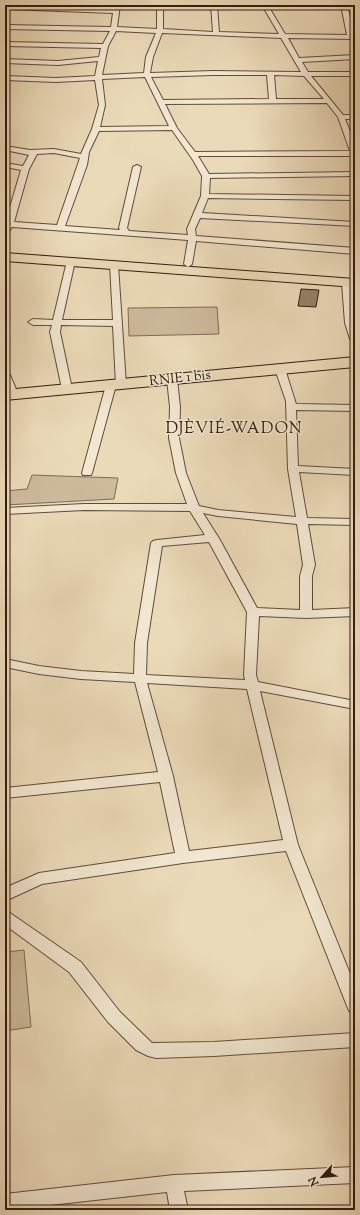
<svg xmlns="http://www.w3.org/2000/svg" width="360" height="1215" font-family="'Sorts Mill Goudy',serif">
  <rect width="100%" height="100%" fill="#ebdab8"/>
  <filter id="stains"><feTurbulence type="fractalNoise" baseFrequency=".005" numOctaves="4"/><feColorMatrix values="0 0 0 0 .2 0 0 0 0 .09 0 0 0 0 .02 0 0 0 .5 -.17"/></filter>
  <radialGradient id="worn" r=".72"><stop offset=".6" stop-color="#630" stop-opacity="0"/><stop offset="1" stop-color="#630" stop-opacity=".3"/></radialGradient>
  <g fill="#ccba9b" stroke="#806b55">
    <path d="M217 307 219 334 129 336 128 308Z"/>
    <path d="M32 475 118 478 114 499 5 505V491L27 489Z"/>
    <path d="M24 950 31 1027 5 1031V952Z"/>
  </g>
  <path fill="#947f67" stroke="#351c0f" d="M301 289 319 290 316 307 298 306Z"/>
  <g fill="none" stroke-linecap="round" stroke-linejoin="round">
    <defs>
      <g id="street">
        <path d="M5 5 113 9 114 5H120L117 27 157 29V5H163V29L213 32 211 5H217L219 32 279 34 262 5H324L321 7 270 9 285 34 347 35 341 5H347L355 39 288 38 299 58 355 55V59L302 62 308 72H355V76H311L343 115H355V119H345L355 144V156H198L209 174 355 172V176L210 178 209 194 355 196V200L208 198 202 213 355 222V226L200 218 195 229 196 236 355 248V254L196 241 192 264 188 267 184 264 188 240 12 227 8 233H5V224L21 170 5 167V163L23 166 29 155 5 150V146L30 150 54 149 81 154 92 129 99 105 95 80 56 82 5 80V76L56 78 95 76 98 61 58 65 5 63V59L58 61 99 57 101 48 5 46V42L103 44 110 31 5 29V25L111 27 113 13 5 9ZM116 31 156 33 146 57 144 73 102 75 108 46ZM162 33 281 38 301 72 213 71 150 73 153 57ZM213 75H267L269 99 163 100 151 77ZM274 75 304 76 324 99H276ZM145 77 169 126 100 127 105 105 102 79ZM327 103 338 117 350 151 195 152 177 128 165 104ZM172 130 193 160 202 176 201 196 187 229 188 235 129 231 127 228 141 167 137 165 133 167 119 228 120 230 65 226 87 165 89 152 99 131ZM54 153 80 158 57 225 14 222 29 169 37 154Z"/>
        <path d="M71 258 75 261 62 320H113L110 265 114 262 118 265 126 385 124 387H118L116 385 113 326 61 325 60 332 72 389 67 392 62 389 50 332 52 325H33L28 322 33 319 53 320 67 261Z"/>
        <path d="M346 280 350 283 355 324V342L350 339 345 323 342 283Z"/>
        <path d="M280 366 285 369 296 404 355 405V411L296 410 298 466 355 469V475L299 472 307 518 355 519V525L308 524 315 565 312 576V610L355 608V616L306 618 259 616 256 675 258 682 355 701V709L260 691 298 845 355 986V1013L349 1011 347 1006 286 851 183 863 42 884 5 901V888L39 873 175 853 160 782 5 798V788L158 772 135 682 81 679 39 674 5 667V659L39 666 81 671 134 674 135 643 151 543 153 541 157 540 205 535 190 511 84 510 5 514V508L84 504H187L176 473 169 438 170 407 167 379 172 376 177 379 180 407 179 438 186 473 199 506 218 510 296 517 288 469 286 401 275 369ZM203 513 218 516 297 524 303 565 300 576V610L257 608 220 540ZM209 542 247 612 244 675 245 680 146 675 147 643 162 546ZM147 683 247 689 283 840 189 851 173 776Z"/>
        <path d="M5 372 10 375 18 394 16 396H10C5 388 5 381 5 372Z"/>
        <path d="M111 382 116 385 92 473 91 475H83L82 473 106 385Z"/>
        <path d="M5 911 10 913 81 962 120 1012 152 1043 214 1042 355 1033V1047L214 1056 156 1058 148 1056 136 1050 108 1022 69 972 5 925Z"/>
        <path d="M355 1167V1183L184 1191 188 1210H170L167 1192 5 1210V1194L174 1175Z"/>
      </g>
      <g id="primary">
        <path d="M5 253 355 279V287L5 261Z"/>
        <path d="M355 357V367L5 400V390Z"/>
      </g>
    </defs>
    <use href="#street" stroke="#624c39" stroke-width="2"/>
    <use href="#primary" stroke="#351c0f" stroke-width="2"/>
    <use href="#street" fill="#f2e7d1" fill-rule="evenodd"/>
    <use href="#primary" fill="#ebdab8" fill-rule="evenodd"/>
  </g>
  <g text-anchor="middle" dominant-baseline="central" stroke-width="3" stroke-linejoin="round" paint-order="stroke">
    <g font-size="14" fill="#351c0f" stroke="#f2e7d1">
      <text transform="translate(180 379) rotate(-6)">RNIE 1 bis</text>
    </g>
    <g font-size="16" letter-spacing="1" fill="#351c0f" stroke="#f2e7d1">
      <text x="234" y="429">DJÈVIÉ-WADON</text>
    </g>
  </g>
  <rect width="360" height="1215" fill="none" stroke="#ebdab8" stroke-width="20"/>
  <rect x="6" y="6" width="348" height="1203" fill="none" stroke="#351c0f" stroke-width="2"/>
  <rect x="10" y="10" width="340" height="1195" fill="none" stroke="#351c0f"/>
  <g transform="translate(322 1177) rotate(243)" stroke="#f2e7d1" stroke-width="3" paint-order="stroke">
  <path d="M0-3L7 15L0 10L-7 15Z" fill="#351c0f"/>
  <text y="-6" font-size="11" font-weight="bold" text-anchor="middle" fill="#351c0f">N</text>
  </g>
  <rect width="100%" height="100%" filter="url(#stains)"/>
  <rect width="100%" height="100%" fill="url(#worn)"/>
</svg>
